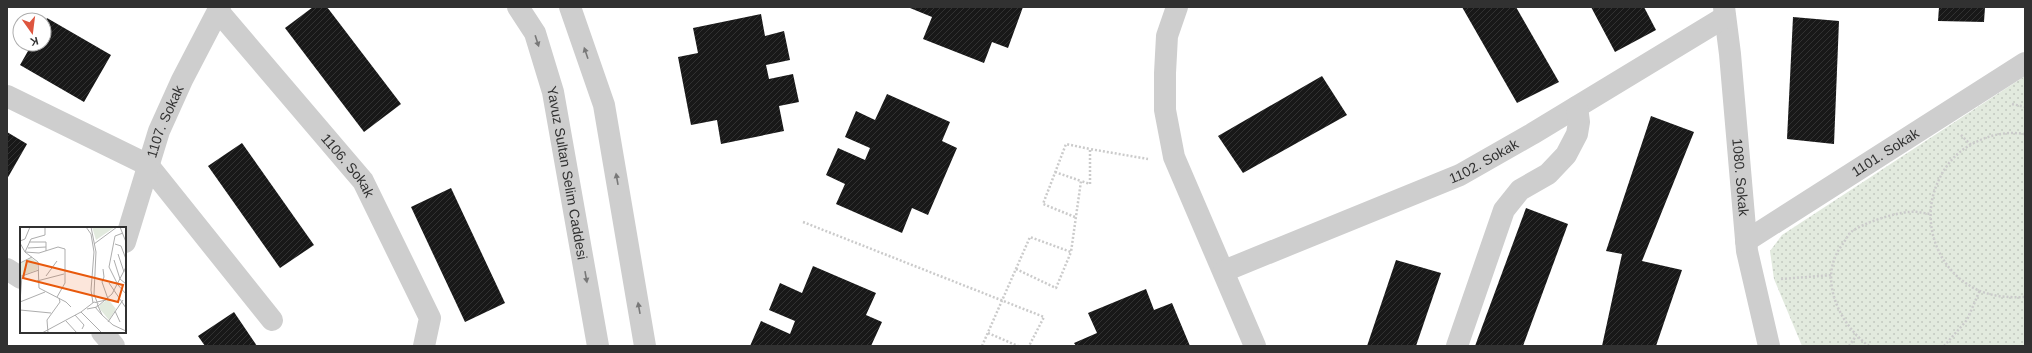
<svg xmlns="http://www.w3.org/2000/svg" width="2032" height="353" font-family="Helvetica,sans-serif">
  <defs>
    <pattern id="park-dots" width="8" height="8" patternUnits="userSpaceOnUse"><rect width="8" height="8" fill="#e2eade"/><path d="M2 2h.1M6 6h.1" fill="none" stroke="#c2c9bf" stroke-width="1.8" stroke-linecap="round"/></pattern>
    <pattern id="building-hatch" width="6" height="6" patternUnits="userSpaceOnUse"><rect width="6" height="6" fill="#181818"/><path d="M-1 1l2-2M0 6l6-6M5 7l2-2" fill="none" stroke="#313131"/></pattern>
  </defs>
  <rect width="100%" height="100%" fill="#fff"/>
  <path fill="url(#park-dots)" d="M2025 76V346H1802L1774 279 1770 251 1782 235Z"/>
  <g fill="url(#building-hatch)">
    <path d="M313 7H327L401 104 364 132 285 28Z"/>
    <path d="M911 7H1023L1008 48 992 42 984 63 923 39 932 17 910 8Z"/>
    <path d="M1462 7H1516L1559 82 1517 103Z"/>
    <path d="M1591 7H1644L1656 30 1615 52Z"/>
    <path d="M1939 7H1985L1984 22 1938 21Z"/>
    <path d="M761 14 765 36 784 31 790 60 766 65 769 79 793 74 799 102 779 106 784 131 721 144 717 120 691 125 678 57 698 53 693 28Z"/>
    <path d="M1793 17 1839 21 1834 144 1787 139Z"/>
    <path d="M47 18 111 55 84 102 20 65 32 44H44V24Z"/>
    <path d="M1322 76 1347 115 1243 173 1218 136Z"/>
    <path d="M887 94 950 122 942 141 957 148 928 215 912 208 902 233 836 204 845 184 826 175 838 148 865 160 870 148 845 137 856 111 875 120Z"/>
    <path d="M1651 116 1694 132 1642 261 1682 270 1656 346H1602L1622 254 1606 251Z"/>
    <path d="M7 132 27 144 7 179Z"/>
    <path d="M242 143 314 245 280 268 208 166Z"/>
    <path d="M451 188 505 303 465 322 411 207Z"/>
    <path d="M1526 208 1568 224 1523 346H1475Z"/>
    <path d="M1396 260 1441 273 1416 346H1367Z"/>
    <path d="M813 266 876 293 866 315 882 322 871 346H750L761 321 790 334 795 321 769 310 780 283 802 293Z"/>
    <path d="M1146 289 1154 310 1172 303 1190 346H1076L1074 343 1097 333 1088 313Z"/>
    <path d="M234 312 257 346H205L198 336Z"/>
  </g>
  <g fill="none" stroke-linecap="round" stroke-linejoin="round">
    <g stroke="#cbcbcb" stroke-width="2.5" stroke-dasharray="2 2" stroke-linecap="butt">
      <path d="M2012 104 2025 107"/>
      <path d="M2025 134C2006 131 1989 135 1972 144 1955 153 1944 167 1937 184 1921 221 1936 267 1972 287 1987 296 2007 298 2025 297"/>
      <path d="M1961 135 1971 145"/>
      <path d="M1055 172 1081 181"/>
      <path d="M1075 217 1043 204 1066 144 1090 149"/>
      <path d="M803 222 1044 317 1029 346"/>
      <path d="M1016 269 1056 288 1071 252"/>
      <path d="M1781 279 1832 275"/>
      <path d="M988 333 1018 346"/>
      <path d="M982 346 1030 237 1071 252 1081 181 1090 184V149L1148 159"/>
      <path d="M1849 346 1856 336"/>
      <path d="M1869 346C1839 324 1817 278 1842 245 1845 241 1848 235 1851 232 1863 223 1894 213 1909 212 1916 211 1923 213 1930 214"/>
      <path d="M1944 346 1967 320 1980 290"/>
    </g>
    <g stroke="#cecece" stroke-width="22">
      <path id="s1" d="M518 7 535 33 553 92 598 346"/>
      <path d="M570 7 604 105 645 346"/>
      <path d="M1177 7 1167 36 1165 73V110L1174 157 1255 346"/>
      <path id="s2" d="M1724 7 1730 54 1747 251 1769 346"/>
      <path id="s3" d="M218 11 363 181 430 318 424 346"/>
      <path d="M7 96 148 165 272 320"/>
      <path id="s4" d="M1746 241 2025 63"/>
      <path id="s5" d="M125 242 159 131 182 80 220 7"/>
      <path d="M7 269 21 278"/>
      <path id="s6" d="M1224 271 1460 175 1532 134 1725 17"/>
      <path d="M102 332 114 346"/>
      <path d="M1457 346 1504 210 1520 190 1548 174 1566 155 1577 134 1579 122 1577 107"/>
    </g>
  </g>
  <defs><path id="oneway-solid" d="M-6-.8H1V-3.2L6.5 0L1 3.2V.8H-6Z"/></defs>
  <g fill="#787878">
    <use href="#oneway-solid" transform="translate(537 41) rotate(72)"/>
    <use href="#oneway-solid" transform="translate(586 53) rotate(-109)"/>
    <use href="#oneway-solid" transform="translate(617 179) rotate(-100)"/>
    <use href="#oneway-solid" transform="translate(586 277) rotate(80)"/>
    <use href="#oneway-solid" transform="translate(639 308) rotate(-100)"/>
  </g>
  <g text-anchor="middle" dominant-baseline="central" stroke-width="4" stroke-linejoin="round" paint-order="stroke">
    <g font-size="14" fill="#313131" stroke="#fff">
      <text stroke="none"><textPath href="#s5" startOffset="127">1107. Sokak</textPath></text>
      <text stroke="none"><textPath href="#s4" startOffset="165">1101. Sokak</textPath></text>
      <text stroke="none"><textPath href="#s6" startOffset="282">1102. Sokak</textPath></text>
      <text stroke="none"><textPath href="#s3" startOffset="202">1106. Sokak</textPath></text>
      <text stroke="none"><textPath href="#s1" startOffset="175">Yavuz Sultan Selim Caddesi</textPath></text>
      <text stroke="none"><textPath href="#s2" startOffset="171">1080. Sokak</textPath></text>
    </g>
  </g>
  <g transform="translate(20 227)">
    <rect width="106" height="106" fill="#fff"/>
    <path d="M72 0H95L76 13ZM11 31 17 35V43L0 49V36ZM88 72 96 82 89 93 79 81 80 78Z" fill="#e2eade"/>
    <path fill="none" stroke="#adadad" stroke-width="1" d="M25 0V8L11 12 5 25 19 26 38 20 45 22V56L37 70M66 0 71 7 74 25 71 63 73 76M71 0 76 25 74 67 77 75 86 73M100 0 106 15M103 6 95 9 89 40 98 58 106 67M0 14 5 12 10 0M9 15H26V20M0 16 5 25 18 35 19 61 46 75 51 80M74 17 97 0M95 17 101 19 106 32M8 21 26 20V24M98 27 104 45M94 33 100 52 106 57M0 36 12 30M83 42 84 50 82 55 88 72M2 49 19 43M26 49 37 34M17 54 44 47M89 56 106 81M0 75 25 65M0 75 2 48M75 80 82 88 78 79 92 67 106 40M0 83 31 86M95 84 100 95M61 85 82 106M55 88 64 98 62 102M82 88 93 98 106 104M46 94 57 106M88 95 103 73M22 106 61 85 74 75 78 76 77 80 67 82M28 106 27 93 40 75 39 71"/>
    <path fill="#e8590c" fill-opacity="0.15" stroke="#e8590c" stroke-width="2" d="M7 34 103 58 98 75 3 51Z"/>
    <rect width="106" height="106" fill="none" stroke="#313131" stroke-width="2"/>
  </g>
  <rect width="2032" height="353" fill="none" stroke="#313131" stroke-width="16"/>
  <g transform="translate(32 32) rotate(166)"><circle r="19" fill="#ffffff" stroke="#adadad"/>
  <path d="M0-3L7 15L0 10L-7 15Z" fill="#de553e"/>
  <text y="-6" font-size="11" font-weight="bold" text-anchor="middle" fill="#313131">K</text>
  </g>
</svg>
